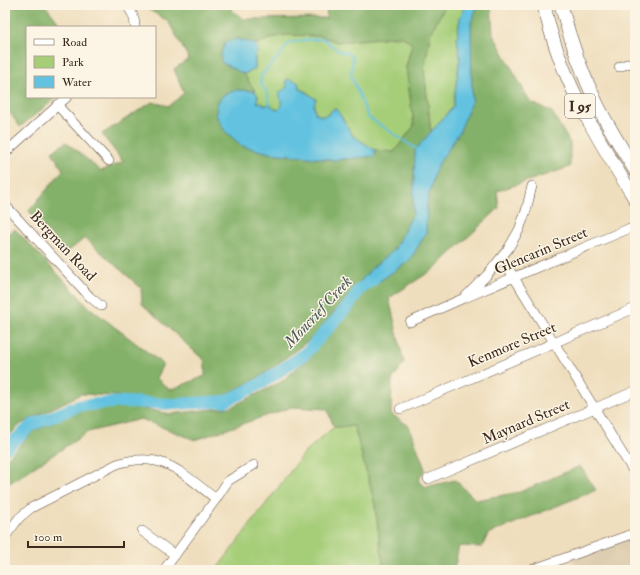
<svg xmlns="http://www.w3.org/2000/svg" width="640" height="575" font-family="'IM FELL Double Pica',serif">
  <rect width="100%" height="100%" fill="#fcf5e5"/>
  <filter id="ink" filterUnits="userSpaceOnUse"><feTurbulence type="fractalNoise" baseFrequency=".025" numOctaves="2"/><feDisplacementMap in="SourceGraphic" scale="8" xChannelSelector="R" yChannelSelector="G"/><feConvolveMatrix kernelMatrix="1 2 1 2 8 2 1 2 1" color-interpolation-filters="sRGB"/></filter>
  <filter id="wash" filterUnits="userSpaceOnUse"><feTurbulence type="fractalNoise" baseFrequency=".012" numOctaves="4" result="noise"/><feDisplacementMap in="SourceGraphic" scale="16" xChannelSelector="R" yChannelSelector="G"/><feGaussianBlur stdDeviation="0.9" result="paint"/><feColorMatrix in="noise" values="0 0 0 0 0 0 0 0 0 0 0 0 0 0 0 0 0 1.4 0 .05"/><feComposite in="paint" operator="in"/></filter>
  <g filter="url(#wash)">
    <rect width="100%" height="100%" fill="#efdebd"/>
    <path fill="#deceb1" d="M635 536V570H578L571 558Z"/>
    <g fill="#a6ce79" stroke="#707c4c">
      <path d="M446 5H465L460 18 457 38 460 57 453 107 431 132 424 69 431 31Z"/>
      <path d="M282 35 320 36 337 42 402 36 412 44 406 67 414 126 394 152 375 150 353 136 341 116 333 109 328 115 321 116 315 113 313 97 306 91 300 89 288 79 286 81 288 87 284 90 282 106 278 110 270 105H264L261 102 258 103 257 102 258 96 244 74 255 69V55L258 51 256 44Z"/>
      <path d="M354 426 374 500 384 570H216L305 452 334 427Z"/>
    </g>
    <g fill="#84b169" stroke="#606e44" fill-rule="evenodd">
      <path d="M5 5H45L62 27H27V97H57L20 127 5 106Z"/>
      <path d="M141 5H231V10L244 19 327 18 326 5H446L431 31 424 69 431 132 415 150 413 214 394 250 372 268 313 337 263 375 222 397 164 399 81 394 21 424 5 439V235L15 229 90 308 163 364 156 378 170 390 205 376V361L142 304 141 288 85 238 66 253 29 211 63 170 52 152 66 142 101 171 123 162 102 134 152 102 169 106 184 93 174 69 189 59 168 21ZM282 35 320 36 337 42 402 36 412 44 406 67 414 126 394 152 375 150 374 156 335 160 270 153 242 146 224 130 216 115 217 104 237 90 255 91 244 74 237 39 256 44Z"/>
      <path d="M478 5H491L493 34 530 102 552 112 570 143V167L497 191 499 208 434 269 389 298 404 363 392 380 391 414 409 426 425 469 418 481 426 487 455 480 476 500 520 492 580 466 596 490 488 534 482 547 459 546 454 570H384L374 500 354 426 334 427 327 409 292 407 195 440 141 419 88 432 5 486V460L34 431 80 410 132 407 171 414 231 407 281 382 311 356 364 292 410 260 426 233 427 203 436 168 460 131 472 100 471 22Z"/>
    </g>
    <g fill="#62c2e0" stroke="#4e767f">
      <path d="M465 5H478L471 22 472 100 460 131 436 168 427 203 426 233 410 260 364 292 358 284 372 268 394 250 413 214 415 150 453 107 460 57 457 38 460 18Z"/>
      <path d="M237 39 256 44 258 51 255 55V69L244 74 221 62V54L225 43Z"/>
      <path d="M287 79 298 82 300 89C307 91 310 96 316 99L314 105 315 113 321 116 328 115 333 109H336L341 116 353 136 375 150V156L335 160 270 153 242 146 224 130 216 115 217 104 223 95 237 90 255 91 258 96 257 101 258 103 261 102 264 105H270L278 110 282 106 279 93 287 87 286 81Z"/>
    </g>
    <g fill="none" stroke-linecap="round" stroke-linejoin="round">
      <path stroke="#62c2e0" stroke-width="2" d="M270 105 267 92 261 84V76L279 56 289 43 304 40 324 39 339 51 348 53 353 58 351 75 368 117 418 150"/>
      <path stroke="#62c2e0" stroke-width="12" d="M5 449 32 425 78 406 122 402 175 404 226 401 262 383 305 354 350 304 359 290 374 279"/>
    </g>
  </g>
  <g filter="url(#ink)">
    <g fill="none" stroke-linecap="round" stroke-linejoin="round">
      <defs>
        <g id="minor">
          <path d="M126 5C132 11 135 18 135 27"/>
          <path d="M619 67 635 61"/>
          <path d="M57 105 109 161"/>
          <path d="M5 153 67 97"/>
          <path d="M5 205 90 297 101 306"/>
          <path d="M502 258 635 474"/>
          <path d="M467 297 628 229"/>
          <path d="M410 322 464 298 487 275 508 249 519 230 526 211 532 186"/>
          <path d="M400 409 635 308"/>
          <path d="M428 479 635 391"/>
          <path d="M142 531 175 555"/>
          <path d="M5 537 19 518 31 508 117 464C163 450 182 473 216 499"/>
          <path d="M164 570 216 499 228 481 254 465"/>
          <path d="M531 570 635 533"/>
        </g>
        <g id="highway">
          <path d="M544 5C560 79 596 136 635 199"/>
          <path d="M561 5C570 40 582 74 598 106 609 128 622 149 635 170"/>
        </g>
      </defs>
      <use href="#minor" stroke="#564536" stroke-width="10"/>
      <use href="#highway" stroke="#564536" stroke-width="14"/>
      <use href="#minor" stroke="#fff" stroke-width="9"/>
      <use href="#highway" stroke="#fff" stroke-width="13"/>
    </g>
  </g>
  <g text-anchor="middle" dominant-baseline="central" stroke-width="3" stroke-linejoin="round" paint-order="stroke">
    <rect fill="#fcf5e5" stroke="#75675a" stroke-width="1" x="565" y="94" width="30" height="24" rx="3"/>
    <g font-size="14" font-weight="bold" fill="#3b2a1e">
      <text x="580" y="106">I 95</text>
    </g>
    <g font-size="15" fill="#3b2a1e" stroke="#fcf5e5">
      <text transform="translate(63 246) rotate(47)">Bergman Road</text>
      <text transform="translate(541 251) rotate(-23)">Glencarin Street</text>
      <text transform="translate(512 345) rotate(-23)">Kenmore Street</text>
      <text transform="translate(526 422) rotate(-23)">Maynard Street</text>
    </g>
    <g font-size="16" font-style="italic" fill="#475858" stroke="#fcf5e5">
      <text transform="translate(318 312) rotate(-47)">Moncrief Creek</text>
    </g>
  </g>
  <rect width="640" height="575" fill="none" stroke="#fcf5e5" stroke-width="20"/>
  <rect x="26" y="26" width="130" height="72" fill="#fcf5e5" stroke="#afa495"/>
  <rect x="34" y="39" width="20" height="6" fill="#ffffff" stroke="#afa495"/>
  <text x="62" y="46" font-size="12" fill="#3b2a1e">Road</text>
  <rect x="34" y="56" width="20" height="12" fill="#a6ce79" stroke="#afa495"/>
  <text x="62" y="66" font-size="12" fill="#3b2a1e">Park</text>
  <rect x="34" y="76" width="20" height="12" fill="#62c2e0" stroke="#afa495"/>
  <text x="62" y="86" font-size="12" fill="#3b2a1e">Water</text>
  <path d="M28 541v6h96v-6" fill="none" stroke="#3b2a1e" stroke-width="2"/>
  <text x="34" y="541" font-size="12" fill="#3b2a1e" stroke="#fcf5e5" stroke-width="3" paint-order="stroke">100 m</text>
</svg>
